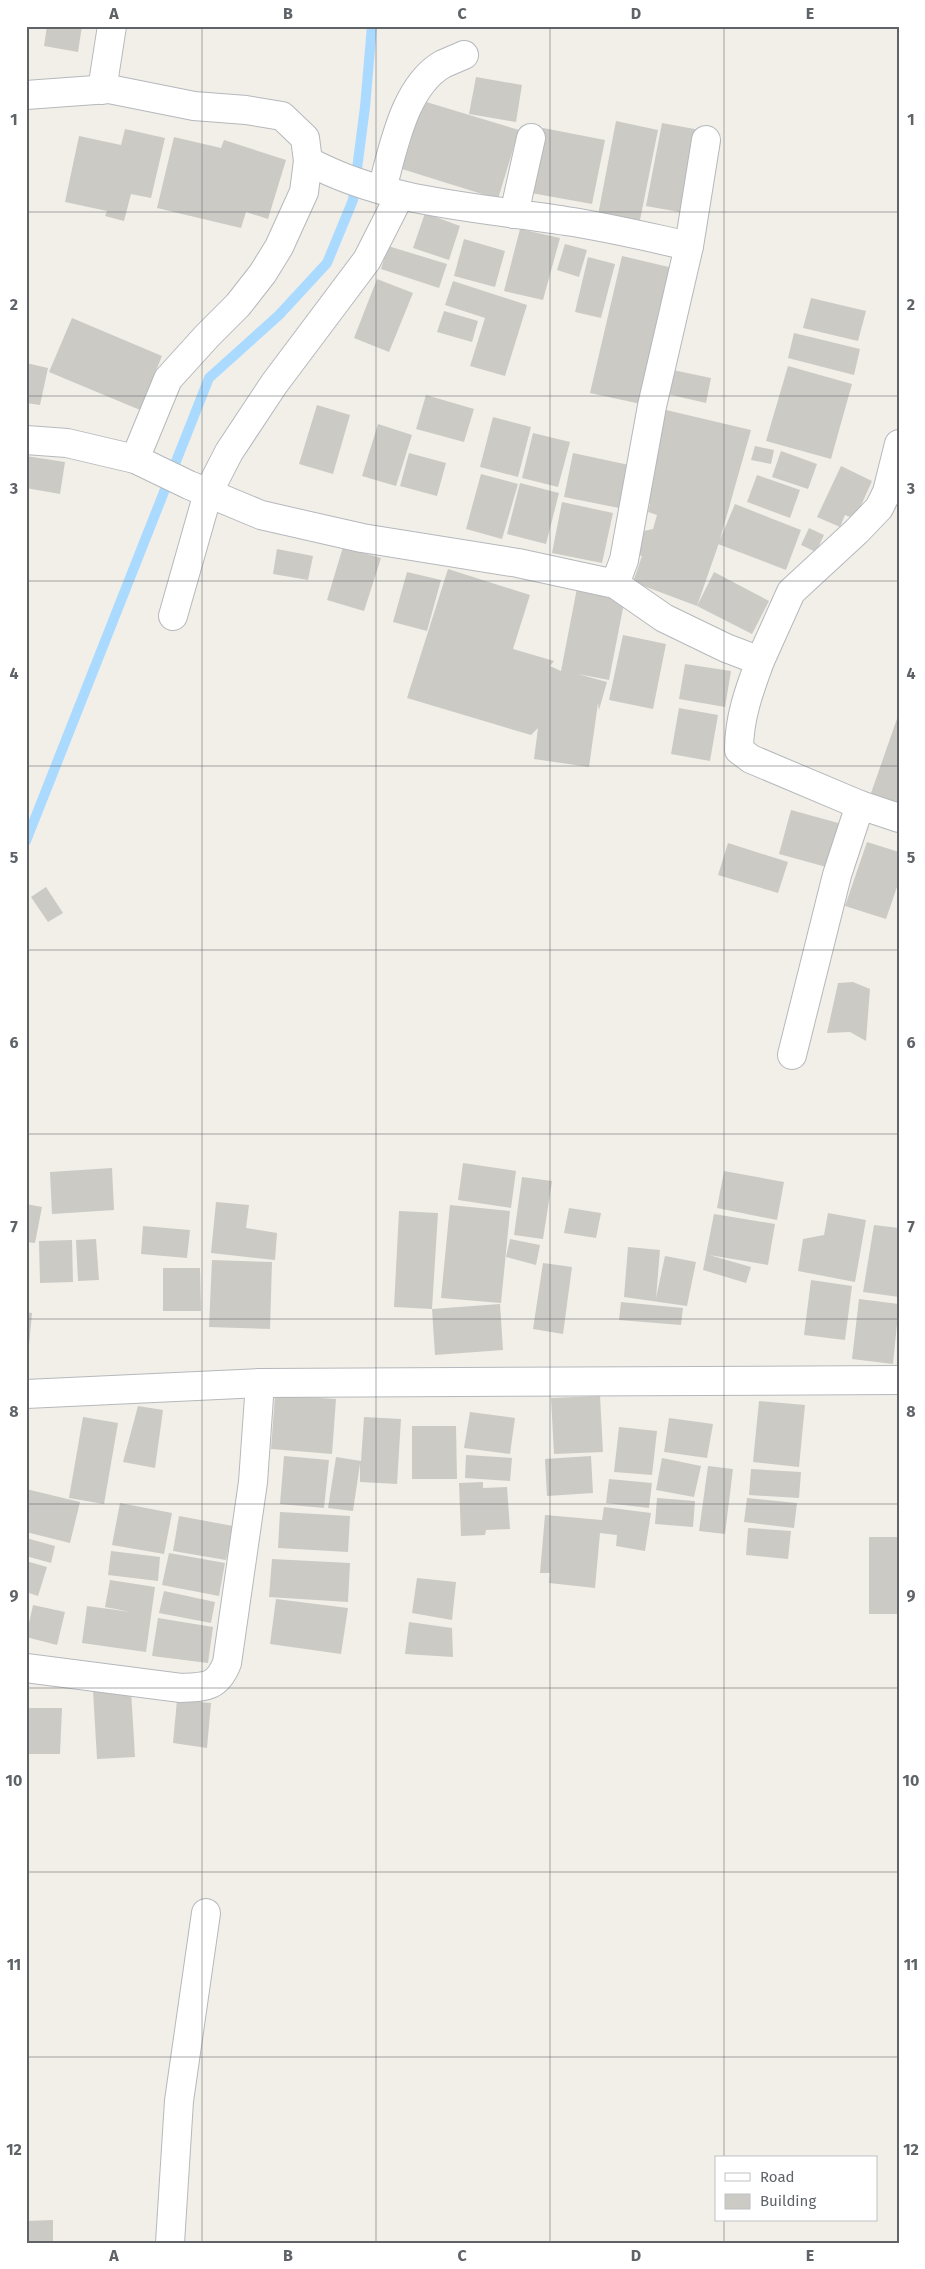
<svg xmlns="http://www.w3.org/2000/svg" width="925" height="2269" font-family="'Fira Sans',sans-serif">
  <rect width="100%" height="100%" fill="#f1efe8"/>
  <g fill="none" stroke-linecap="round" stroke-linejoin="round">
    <path stroke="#aadaff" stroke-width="10" d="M26 841 209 378 279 315 327 263 353 200 365 107 372 26"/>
  </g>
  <g fill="#cccac5">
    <path d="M47 26H82L78 52 44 46Z"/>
    <path d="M476 77 522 85 516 122 469 114Z"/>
    <path d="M423 101 519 130 498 199 402 169Z"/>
    <path d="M616 121 658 130 640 220 598 215Z"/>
    <path d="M662 123 700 130 685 213 646 206Z"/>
    <path d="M543 128 605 140 592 204 531 193Z"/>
    <path d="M125 129 165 138 151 198 131 194 124 221 105 216 107 211 65 202 79 136 121 145Z"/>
    <path d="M174 137 221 148 224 140 286 160 268 219 246 212 241 228 157 208Z"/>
    <path d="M425 213 460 226 449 260 413 248Z"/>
    <path d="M520 229 560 238 543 300 504 291Z"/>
    <path d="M464 239 505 251 495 287 454 276Z"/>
    <path d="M565 244 587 250 579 277 557 270Z"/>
    <path d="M388 246 447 264 439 288 381 269Z"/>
    <path d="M622 256 673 268 641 404 590 393Z"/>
    <path d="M588 257 615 264 601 318 575 312Z"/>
    <path d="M377 279 413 293 389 352 354 338Z"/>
    <path d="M453 281 527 305 505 376 470 366 485 318 445 305Z"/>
    <path d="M811 298 866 311 858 341 803 328Z"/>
    <path d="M444 311 478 321 472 342 437 332Z"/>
    <path d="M72 318 162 356 140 410 49 372Z"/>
    <path d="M794 333 860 349 854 375 788 358Z"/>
    <path d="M26 363 48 368 40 405 26 403Z"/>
    <path d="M788 366 852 384 831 459 766 441Z"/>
    <path d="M673 370 711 378 706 403 667 394Z"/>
    <path d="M426 395 474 409 464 442 416 429Z"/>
    <path d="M317 405 350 415 333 474 299 464Z"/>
    <path d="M666 410 751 430 719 543 697 606 633 582 642 556 632 553 639 532 653 529 657 515 648 512 650 504 642 502Z"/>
    <path d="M493 417 531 427 518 477 480 467Z"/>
    <path d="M378 424 412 435 396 486 362 476Z"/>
    <path d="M533 433 570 442 558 487 522 478Z"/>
    <path d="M755 446 774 450 771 464 751 460Z"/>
    <path d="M781 451 817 464 808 489 772 477Z"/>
    <path d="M409 453 446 463 437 496 400 486Z"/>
    <path d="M573 453 629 465 619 508 564 497Z"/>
    <path d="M26 456 65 462 60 494 26 488Z"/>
    <path d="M841 466 872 481 855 519 845 515 840 527 817 517Z"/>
    <path d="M481 474 518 484 502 539 466 529Z"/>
    <path d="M757 475 800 490 790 518 747 502Z"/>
    <path d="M520 483 559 493 546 544 507 534Z"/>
    <path d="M562 502 613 513 602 563 552 553Z"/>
    <path d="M735 504 801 530 786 570 718 544Z"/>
    <path d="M809 528 824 535 816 552 801 545Z"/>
    <path d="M343 547 381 558 364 611 327 600Z"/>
    <path d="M277 549 313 556 308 580 273 574Z"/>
    <path d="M448 569 530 595 513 649 554 661 550 666 561 671 577 588 625 598 609 680 578 674 607 682 599 710 598 703 589 767 534 759 538 728 531 735 407 698Z"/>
    <path d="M407 572 441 580 427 631 393 622Z"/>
    <path d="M714 572 769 601 752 634 697 606Z"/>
    <path d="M623 635 666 644 653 709 609 700Z"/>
    <path d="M685 664 731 671 725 707 679 699Z"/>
    <path d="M679 708 718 715 710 761 671 754Z"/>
    <path d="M898 716H899V806L870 796Z"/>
    <path d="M791 810 842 824 830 868 779 854Z"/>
    <path d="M867 842 899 852V881L886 919 845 906Z"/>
    <path d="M728 843 788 862 778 893 718 875Z"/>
    <path d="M46 887 63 913 48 922 31 897Z"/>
    <path d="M853 982 870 989 866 1041 850 1032 827 1033 838 983Z"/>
    <path d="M463 1163 516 1171 511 1208 458 1200Z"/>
    <path d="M112 1168 114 1210 52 1214 50 1172Z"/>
    <path d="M724 1171 784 1182 777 1220 717 1208Z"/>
    <path d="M522 1177 552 1181 543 1239 514 1235Z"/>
    <path d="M216 1202 249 1205 246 1228 277 1233 275 1260 211 1253Z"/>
    <path d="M26 1204 42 1207 35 1243 26 1242Z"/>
    <path d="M450 1205 510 1211 501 1303 441 1298Z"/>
    <path d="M569 1208 601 1213 596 1238 564 1233Z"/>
    <path d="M399 1211 438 1213 432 1309 500 1304 503 1350 435 1355 432 1309 394 1307Z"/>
    <path d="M828 1213 866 1220 855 1282 798 1271 803 1239 824 1235Z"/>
    <path d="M714 1214 775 1224 768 1265 709 1255 751 1267 746 1283 703 1270Z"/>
    <path d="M874 1225 899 1228V1297L863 1292Z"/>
    <path d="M143 1226 190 1230 187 1258 141 1254Z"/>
    <path d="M96 1239 99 1280 78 1281 76 1240Z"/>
    <path d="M510 1239 540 1245 536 1265 506 1257Z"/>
    <path d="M72 1240 73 1282 40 1283 39 1241Z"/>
    <path d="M628 1247 660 1250 656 1298 665 1256 696 1262 687 1306 624 1297Z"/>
    <path d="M212 1260 272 1262 270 1329 209 1327Z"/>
    <path d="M543 1263 572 1267 563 1334 533 1329Z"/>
    <path d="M163 1268H200L201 1311H163Z"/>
    <path d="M811 1280 852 1286 845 1340 804 1335Z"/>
    <path d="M859 1299 899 1304 893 1364 852 1359Z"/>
    <path d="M621 1302 683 1308 681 1325 619 1320Z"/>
    <path d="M26 1312 32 1313 28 1356H26Z"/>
    <path d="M275 1395 336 1399 332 1454 271 1449Z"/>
    <path d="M600 1396 603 1452 554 1454 551 1398Z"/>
    <path d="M759 1401 805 1405 799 1467 753 1462Z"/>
    <path d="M138 1406 163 1410 155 1468 123 1462Z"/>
    <path d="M470 1412 515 1418 510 1454 464 1448Z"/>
    <path d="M83 1417 118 1423 104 1504 69 1498Z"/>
    <path d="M364 1417 401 1419 397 1484 360 1482V1464L353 1511 328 1508 336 1457 361 1461Z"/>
    <path d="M669 1418 713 1424 707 1458 664 1452Z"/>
    <path d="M412 1426H456L457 1479H412Z"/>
    <path d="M619 1427 657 1431 652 1475 614 1472Z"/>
    <path d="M466 1455 512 1458 510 1481 465 1478Z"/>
    <path d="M284 1456 329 1460 324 1508 280 1504Z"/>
    <path d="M591 1456 593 1493 547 1496 545 1459Z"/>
    <path d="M662 1458 701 1466 694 1497 656 1490Z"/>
    <path d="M708 1466 733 1469 725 1534 699 1531Z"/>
    <path d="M751 1469 801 1472 799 1498 749 1495Z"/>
    <path d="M609 1479 652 1483 649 1508 606 1503Z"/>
    <path d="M483 1482V1488L507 1487 510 1529 486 1530 485 1535 461 1536 459 1483Z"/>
    <path d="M26 1489 80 1502 70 1543 26 1532Z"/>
    <path d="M657 1498 695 1501 693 1527 655 1524Z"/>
    <path d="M747 1498 797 1503 794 1528 744 1522Z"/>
    <path d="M120 1503 172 1513 164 1554 112 1545Z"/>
    <path d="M604 1507 651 1513 645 1551 616 1546 617 1535 600 1533 595 1588 549 1583 550 1573H540L545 1515 602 1520Z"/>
    <path d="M280 1512 350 1516 348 1552 278 1548Z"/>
    <path d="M179 1516 233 1526 226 1560 173 1551Z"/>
    <path d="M748 1528 791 1531 788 1559 746 1555Z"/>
    <rect x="869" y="1537" width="30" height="77"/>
    <path d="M26 1538 55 1546 51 1563 26 1556Z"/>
    <path d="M111 1551 160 1557 158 1581 108 1575Z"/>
    <path d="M169 1553 225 1563 219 1596 162 1585Z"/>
    <path d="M272 1559 350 1563 348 1602 269 1597Z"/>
    <path d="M26 1561 47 1567 38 1596 26 1592Z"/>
    <path d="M417 1578 456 1582 452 1620 412 1613Z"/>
    <path d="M110 1580 155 1587 146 1652 82 1643 87 1606 131 1612 105 1607Z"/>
    <path d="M164 1591 215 1602 211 1623 159 1613Z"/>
    <path d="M276 1599 348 1608 341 1654 270 1644Z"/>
    <path d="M33 1605 65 1612 57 1645 26 1637Z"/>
    <path d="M158 1618 213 1627 208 1663 152 1656Z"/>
    <path d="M409 1622 452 1628 453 1657 405 1654Z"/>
    <path d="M131 1690 135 1757 97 1759 93 1691Z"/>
    <path d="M177 1700 211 1703 207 1748 173 1743Z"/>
    <path d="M27 1708H62L60 1754H26Z"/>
    <path d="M53 2220V2243H26V2221Z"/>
  </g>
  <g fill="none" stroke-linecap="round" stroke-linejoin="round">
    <defs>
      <g id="street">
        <path d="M102 90 112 26"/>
        <path d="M26 95 109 89 194 106 246 110 282 116 305 138 308 161C388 204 479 207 566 221 607 227 648 237 689 246"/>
        <path d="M382 189C393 150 404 86 443 64 450 61 457 58 464 55"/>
        <path d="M514 214 531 138"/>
        <path d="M26 440 67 443 135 459 189 485 261 515 362 538 518 563 615 584 664 618 726 648 760 661C749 691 739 718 739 750L751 759 860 805 899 818"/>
        <path d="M135 459 168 379 207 336 238 305 263 273 279 247 304 192 308 161"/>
        <path d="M615 584 624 560 652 406 689 246 706 140"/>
        <path d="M173 616 208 493 229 452 274 384 367 260 400 195"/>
        <path d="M760 661 791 592 857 531 879 508 887 492 899 444"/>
        <path d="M792 1055 837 875 860 805"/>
        <path d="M26 1394 260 1383 899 1380"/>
        <path d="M26 1668 181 1688C205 1687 217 1688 227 1663L253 1482 260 1383"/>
        <path d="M170 2243 179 2101 206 1913"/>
      </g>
    </defs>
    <use href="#street" stroke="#b5b8bc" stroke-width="30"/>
    <use href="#street" stroke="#fff" stroke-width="28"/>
  </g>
  <path fill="none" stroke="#5f6368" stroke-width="1" stroke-opacity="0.55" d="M202 26V2243M376 26V2243M550 26V2243M724 26V2158M26 212H899M26 396H899M26 581H899M26 766H899M26 950H899M26 1134H899M26 1319H899M26 1504H899M26 1688H899M26 1872H899M26 2057H899M724 2220V2243"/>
  <rect width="925" height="2269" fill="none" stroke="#ffffff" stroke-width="55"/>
  <rect x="715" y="2156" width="162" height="65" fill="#ffffff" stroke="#bfc1c3"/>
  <rect x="725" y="2173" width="25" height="8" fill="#ffffff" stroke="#bfc1c3"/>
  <text x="760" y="2182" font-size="15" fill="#5f6368">Road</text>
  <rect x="725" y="2194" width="25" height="15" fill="#cccac5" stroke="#bfc1c3"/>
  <text x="760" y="2206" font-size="15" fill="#5f6368">Building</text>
  <rect x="28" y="28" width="870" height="2214" fill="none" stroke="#5f6368" stroke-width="2"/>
  <g font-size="16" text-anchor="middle" font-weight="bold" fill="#5f6368">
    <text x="114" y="19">A</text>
    <text x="288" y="19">B</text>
    <text x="462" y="19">C</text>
    <text x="636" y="19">D</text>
    <text x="810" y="19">E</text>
    <text x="14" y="125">1</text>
    <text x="911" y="125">1</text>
    <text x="14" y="310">2</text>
    <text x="911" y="310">2</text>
    <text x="14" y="494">3</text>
    <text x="911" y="494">3</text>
    <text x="14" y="679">4</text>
    <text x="911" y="679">4</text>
    <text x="14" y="863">5</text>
    <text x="911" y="863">5</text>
    <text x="14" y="1048">6</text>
    <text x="911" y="1048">6</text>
    <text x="14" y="1232">7</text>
    <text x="911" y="1232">7</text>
    <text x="14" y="1417">8</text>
    <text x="911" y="1417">8</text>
    <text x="14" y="1601">9</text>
    <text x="911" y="1601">9</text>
    <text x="14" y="1786">10</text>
    <text x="911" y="1786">10</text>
    <text x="14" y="1970">11</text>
    <text x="911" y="1970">11</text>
    <text x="14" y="2155">12</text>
    <text x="911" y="2155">12</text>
    <text x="114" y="2261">A</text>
    <text x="288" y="2261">B</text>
    <text x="462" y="2261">C</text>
    <text x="636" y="2261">D</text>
    <text x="810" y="2261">E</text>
  </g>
</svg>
